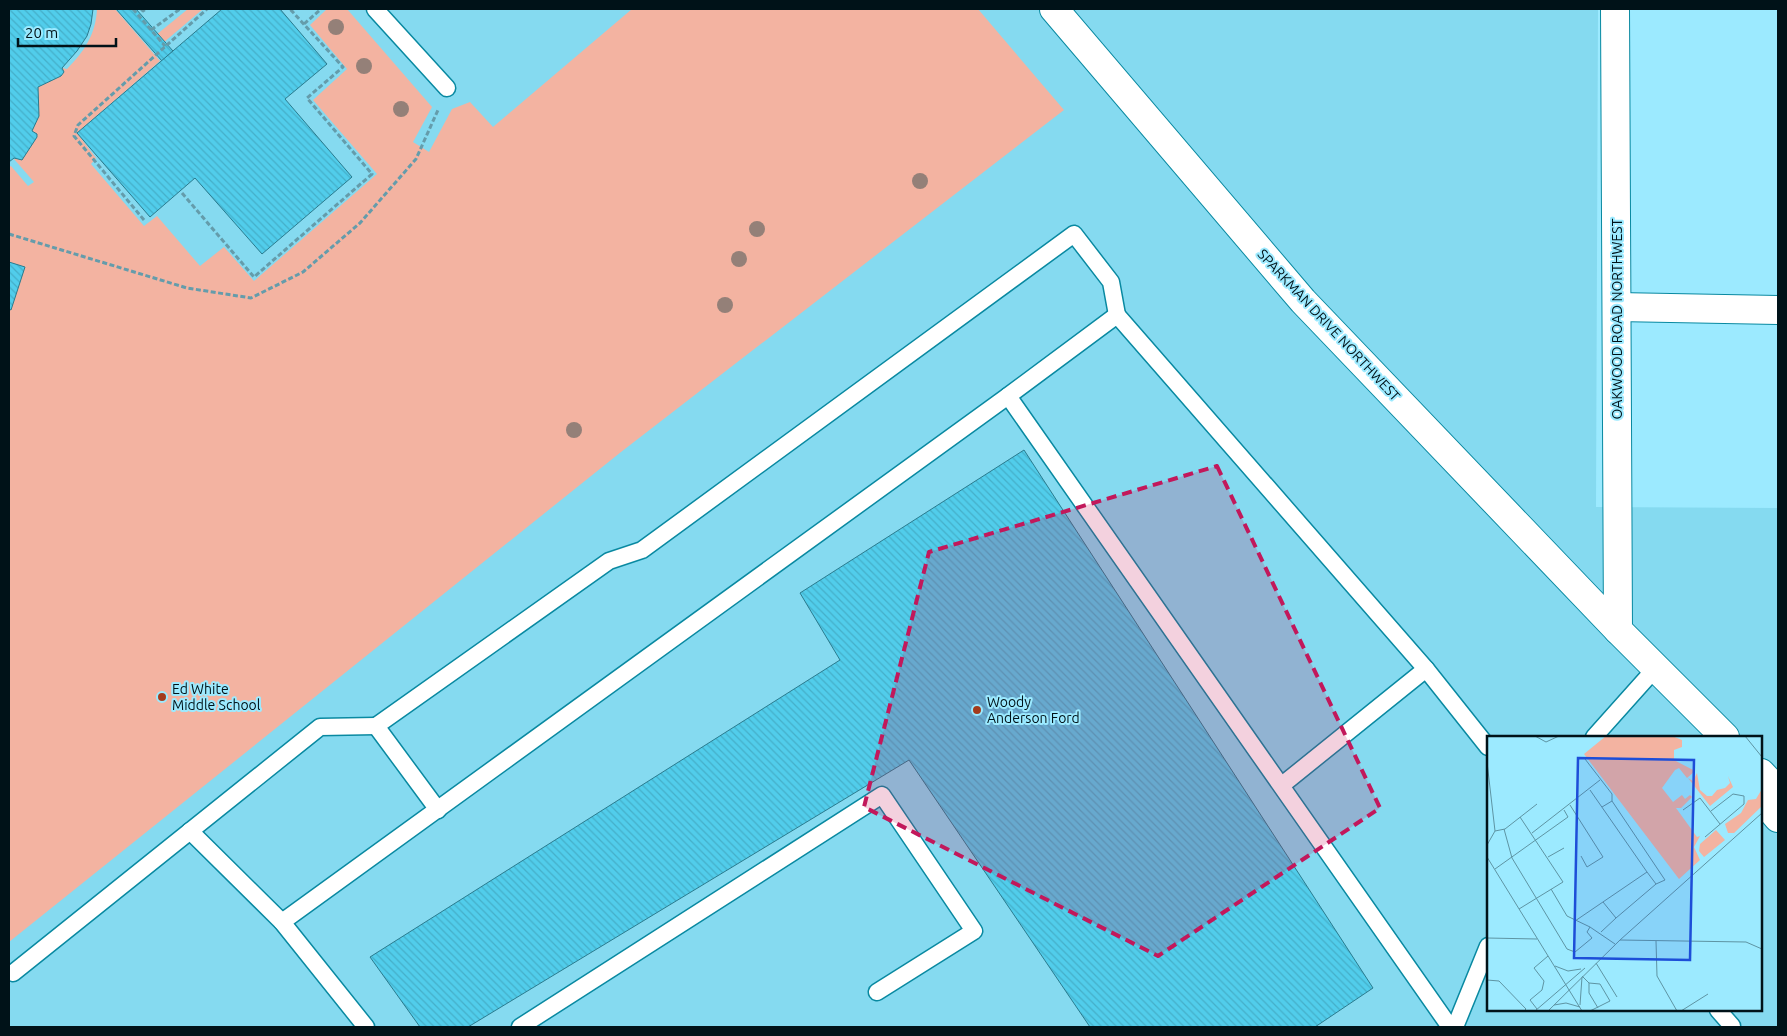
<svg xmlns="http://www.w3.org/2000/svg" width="1787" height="1036" font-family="Ubuntu,sans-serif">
  <defs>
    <pattern id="building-back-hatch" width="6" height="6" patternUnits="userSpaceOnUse" patternTransform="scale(1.25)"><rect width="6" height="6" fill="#51cdeb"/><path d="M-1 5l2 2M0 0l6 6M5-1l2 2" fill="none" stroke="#45afc9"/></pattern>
  </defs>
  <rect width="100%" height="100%" fill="#9ceaff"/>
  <path fill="#85daf0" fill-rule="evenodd" d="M9 9H1598L1596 507 1778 508V1027H11L9 1025ZM1488 737H1761V1010H1488Z"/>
  <g fill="#f3b3a1">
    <path d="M97 9H115L160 61 77 133 96 158 91 164 144 226 157 216 200 266 224 247 254 281 377 174 313 100 347 69 310 25 327 9H347L432 107 413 142 429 152 452 109 470 102 493 127 632 9H978L1064 110 621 452 9 942V167L11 166 28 186 34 182 14 159H22L37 137V134L32 131 39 116 38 87 61 76 64 72 62 68 67 69C84 52 96 34 97 9Z"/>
    <path d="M188 9H203L163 43 156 35Z"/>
  </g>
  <g fill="url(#building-back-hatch)" stroke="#2a7b8e">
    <path d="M9 9H93L91 24 87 36 77 51 62 68 64 72 61 76 38 87 39 116 32 131 37 134V137L22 160 14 158 9 162Z"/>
    <path d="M116 9H136L173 51 162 61Z"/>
    <path d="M222 9H280L327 64 285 99 352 177 262 254 195 178 150 217 77 133Z"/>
    <path d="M9 262 25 267 11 310 9 309Z"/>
    <path d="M1024 450 1373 988 1315 1027H1090L909 760 468 1027H420L370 957 840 660 800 593Z"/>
  </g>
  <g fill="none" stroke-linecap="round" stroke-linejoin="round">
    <defs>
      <g id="lane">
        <path d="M375 9 447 88"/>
        <path d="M1008 396 1117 315 1426 669 1282 785"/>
        <path d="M1426 669 1488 747"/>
        <path d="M1594 737 1653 671"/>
        <path d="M438 810 376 726 609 561 642 550 1074 234 1111 282 1117 315"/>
        <path d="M190 831 282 922 366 1027"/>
        <path d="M282 922 1008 396 1450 1027"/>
        <path d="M13 973 320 727 376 726"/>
        <path d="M1718 1010 1732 1026 1731 1027"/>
        <path d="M520 1027 882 795 974 931 877 992"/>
        <path d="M1455 1027 1488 946"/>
      </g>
      <g id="street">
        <path d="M1615 9 1618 630"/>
        <path d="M1617 307 1778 310"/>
      </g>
      <g id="secondary">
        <path d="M1054 9 1303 301 1618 630 1725 737"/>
        <path d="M1761 773 1778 791"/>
        <path d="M1761 798 1778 818"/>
      </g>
    </defs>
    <use href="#lane" stroke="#0989a1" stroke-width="19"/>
    <use href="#street" stroke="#0989a1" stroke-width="30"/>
    <use href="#secondary" stroke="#0989a1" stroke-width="30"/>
    <g stroke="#649cab" stroke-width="3" stroke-dasharray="5 2.5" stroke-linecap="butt">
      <path d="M133 9 165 46"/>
      <path d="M141 9 143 11 146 9"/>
      <path d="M304 24 321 9"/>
      <path d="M151 30 180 9"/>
      <path d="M182 193 254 277 372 174 307 98 343 67 290 9"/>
      <path d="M144 220 74 136 78 125 207 9"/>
      <path d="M9 234 187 288 251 298 303 272 360 223 416 159 438 110"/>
    </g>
    <use href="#lane" stroke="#fff" stroke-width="16"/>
    <use href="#street" stroke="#fff" stroke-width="28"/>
    <use href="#secondary" stroke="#fff" stroke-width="28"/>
  </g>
  <g fill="#948078">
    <circle cx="336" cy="27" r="8"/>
    <circle cx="364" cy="66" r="8"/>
    <circle cx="401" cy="109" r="8"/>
    <circle cx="920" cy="181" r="8"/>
    <circle cx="757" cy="229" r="8"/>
    <circle cx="739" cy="259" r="8"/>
    <circle cx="725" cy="305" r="8"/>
    <circle cx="574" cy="430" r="8"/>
  </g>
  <path fill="#c2185b" fill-opacity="0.2" stroke="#c2185b" stroke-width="4" stroke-dasharray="10 6" stroke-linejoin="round" d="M1217 466 1380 808 1158 956 864 807 929 552Z"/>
  <g fill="#a33b1c" stroke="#9ceaff" stroke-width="2">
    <circle cx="162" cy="697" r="5"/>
    <circle cx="977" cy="710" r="5"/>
  </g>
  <g text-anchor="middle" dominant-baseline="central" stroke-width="4" stroke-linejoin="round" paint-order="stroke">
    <g font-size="14" fill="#001218" stroke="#9ceaff">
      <text transform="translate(1617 319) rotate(-90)">OAKWOOD ROAD NORTHWEST</text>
      <text transform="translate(1329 325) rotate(47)">SPARKMAN DRIVE NORTHWEST</text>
    </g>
    <g font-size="14" fill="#001218" stroke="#9ceaff" text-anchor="start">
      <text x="172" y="689">Ed White<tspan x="172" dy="16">Middle School</tspan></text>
      <text x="987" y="702">Woody<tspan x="987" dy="16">Anderson Ford</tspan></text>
    </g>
  </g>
  <g transform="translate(1487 736)">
    <rect width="275" height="275" fill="#9ceaff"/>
    <path d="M119 0H185L195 4V11L187 14V24L208 35 200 42 192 32 188 34 175 52 186 66 195 59 198 63 203 59 205 61 194 72H189L210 101 213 100 207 111 213 124 192 143 97 18ZM210 37 213 54 220 60H225L230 54 238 52 243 47 241 40 246 51 223 70 201 42 206 45ZM275 53V70L247 97H241L238 88 254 77 261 64 269 63ZM229 94 238 104 217 121 212 115 213 108Z" fill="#f3b3a1"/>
    <path fill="none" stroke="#5e94a3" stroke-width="1" d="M48 0 59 6 72 0M258 0 275 21M98 23 125 58V65M0 26 8 95 0 109M83 69 116 121 100 131 94 120M115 71 125 65 178 144 169 148M196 74 213 62 233 88M17 93 25 122 80 213 88 216 105 202 100 196 103 191 128 208M8 95 18 93 50 68M45 97 113 44M218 101 257 68V60L246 58 224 75M0 121 95 275M61 121 77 112M8 133 81 81 77 74M64 153 80 180 103 191M116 166 129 182 169 148 160 136M32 173 76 146 33 81M88 185 160 136 103 54M114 196 129 182M0 202 50 203M133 204 259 206 275 213M169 205 170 240 190 275M109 227 130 261M68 230 81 235 94 233M95 240 102 247 113 248 123 265 103 275M0 244 12 245 39 273 37 275M102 247V257L111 272M67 269 79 267 93 271M93 269 95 241M50 273 43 264 55 254 57 245 47 232 61 220M48 275 98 232M61 275 133 204 275 77M194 275 221 258"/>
    <path fill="#1d4ed8" fill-opacity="0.15" stroke="#1d4ed8" stroke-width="2.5" d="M91 22 207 24 203 224 87 222Z"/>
    <rect width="275" height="275" fill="none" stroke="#001218" stroke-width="2.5"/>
  </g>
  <rect width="1787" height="1036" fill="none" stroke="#001218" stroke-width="20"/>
  <path d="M18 38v8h98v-8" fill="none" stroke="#001218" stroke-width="2.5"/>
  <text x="25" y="38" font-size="15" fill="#001218" stroke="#9ceaff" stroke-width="4" paint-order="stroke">20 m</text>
</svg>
